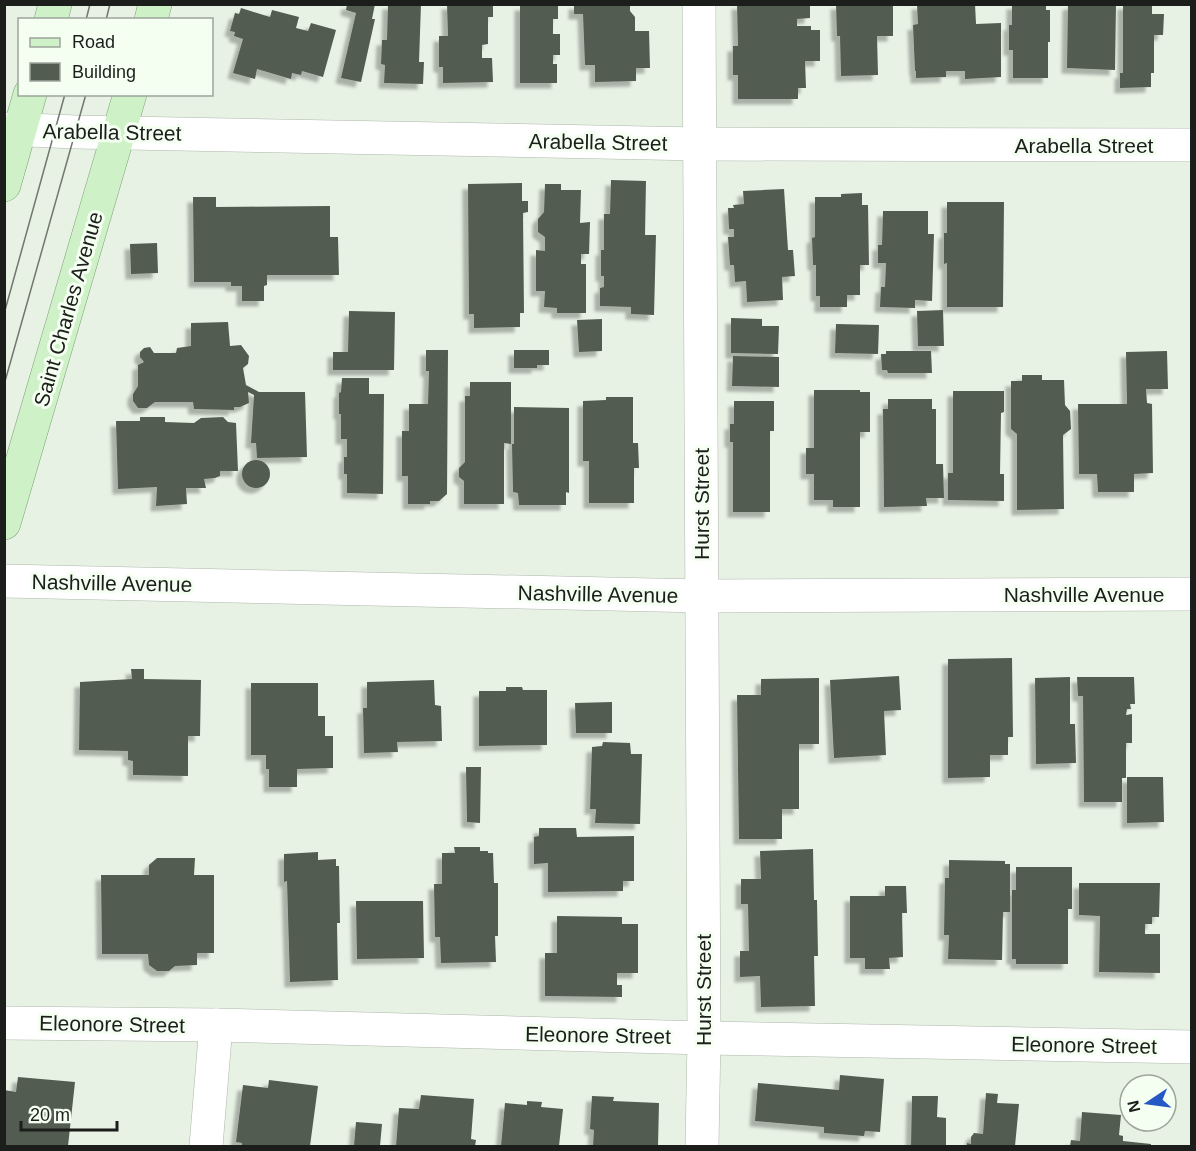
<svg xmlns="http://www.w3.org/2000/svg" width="1196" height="1151" font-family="Arial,sans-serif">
  <defs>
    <filter id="shadow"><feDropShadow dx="-5.5" dy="5.5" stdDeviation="1.5" flood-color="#0004"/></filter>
  </defs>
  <rect width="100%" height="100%" fill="#e7f1e4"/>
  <g fill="#535c51" filter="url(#shadow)">
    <path d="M347 4H375L372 19H375L361 82 341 78 356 13 346 10Z"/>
    <path d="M388 4H421L419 62H424L423 84 384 83 385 65 381 64 382 40H387Z"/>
    <path d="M447 4H493V17H488V44L482 45V58H492L493 82 443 83V67H439V36H448Z"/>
    <path d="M574 4H630V11L635 17V31H649L650 68H636V81L595 82V65H585L583 14H574Z"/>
    <path d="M737 4H810V18L797 19V26H811V30H820V61H805L806 88H798V99H738V75H733V46H738Z"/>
    <path d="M836 4H893V36H877L878 75 841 76 840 36H837Z"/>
    <path d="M917 4H975L976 24 1001 23V77L965 79V71H946V77L916 78V71H915L913 25 918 24Z"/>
    <path d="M1012 4H1046V10H1050V42H1048V78H1013V50H1009V25H1012Z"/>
    <path d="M1071 4H1116L1115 70 1067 68 1068 5Z"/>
    <path d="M1123 4H1152V14H1164L1163 35H1154V73H1151V87L1120 88V73H1123Z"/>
    <path d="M520 5H558V19H553V34H560V55H553V64H557V83H520Z"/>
    <path d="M241 8 270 17 272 10 299 17 296 28 308 31 311 23 336 30 323 77 302 71 301 75 292 73 291 79 257 69 255 79 233 73 243 39 234 36 235 32 230 31 235 13 239 14Z"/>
    <path d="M611 180 646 181 645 235H656L654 315 631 314V307L600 306V288L604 287V276H601V250H604V214H610Z"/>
    <path d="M522 183V201H528V212L523 213 524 313H520V327L474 328V314H469L468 184Z"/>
    <path d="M545 184H561V190H581L580 223 590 222 589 254H581V264H586V313H557V308L544 307 545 291H536V250L545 251V237L538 232V219L544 212Z"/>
    <path d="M784 189 788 250H793L795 276 782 277 783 300 747 302 746 281 735 282 734 265H730L728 237H734V229H729L728 208H734L733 205 744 204 743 191Z"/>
    <path d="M862 193V205H868L869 265H860V295H847V307H820V296H816V265H813L812 238 815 237V197H841V194Z"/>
    <path d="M193 197H216V207L330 206V237H338L339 275H267V285L264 286V301H242V286H231V282H194Z"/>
    <path d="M947 202H1004L1003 307H947V263L944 264V233H947Z"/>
    <path d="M883 211H928V234H934L932 301 915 300V308L880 307 881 287H885L886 263H878V245H882Z"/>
    <path d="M157 243 158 273 131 274 130 244Z"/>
    <path d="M943 310 944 346H918L917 311Z"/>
    <path d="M349 311 395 312 394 370H333V352H348Z"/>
    <path d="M731 318 762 319V326H779L778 354 731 353Z"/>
    <path d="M602 319V351L579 352 577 320Z"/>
    <path d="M228 322 230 346 241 345 249 356 248 364 243 368 246 385 259 392H305L307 457 257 458 256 443H251L254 395 248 392 249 403 240 407H234V410L194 409 193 402H155L147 408H138L133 401V394L138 386V365L144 362 140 357V352L144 348 150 347 154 353H176L177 348 191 346V323Z"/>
    <path d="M836 324 879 325 878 354 835 353Z"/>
    <path d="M426 350H448L447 494 439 501H430V504H408V476H402V431H409V404H428L429 371H426Z"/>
    <path d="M514 350H549V365H537V368H514Z"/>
    <path d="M886 351H931L932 373H888L887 370H882L881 354H886Z"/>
    <path d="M1167 351 1168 389H1146L1147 403 1152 404 1153 473 1134 474V492H1098L1097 474H1079L1078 404H1127L1126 352Z"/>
    <path d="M733 356 779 357V387L732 386Z"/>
    <path d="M1022 375H1042V380H1064L1065 405 1070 411 1071 429 1063 435 1064 509 1017 510V434L1011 429V381H1022Z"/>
    <path d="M342 378H369V394H384L383 494 347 493V474H344V457H347V439H341V414H339V393L341 392Z"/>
    <path d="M470 382H511V444L504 443V504H464V481L459 477V468L465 462V396H470Z"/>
    <path d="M814 390H860V392H870V432H860V507H833V500H814V474H806V448H814Z"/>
    <path d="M953 391H1004V412L1001 413 1000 474H1004V501L948 500V473H953Z"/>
    <path d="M606 397H633V443H638L639 468H634V503H589V461H583V401L606 400Z"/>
    <path d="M888 399H932V409H936V464H943L944 498H926L927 506 884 507 883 409H888Z"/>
    <path d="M734 401H774V431H770V512H733V442H730V424H734Z"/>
    <path d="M514 407 569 408V493L566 492V505H519L518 493 513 492 512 444H514Z"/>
    <path d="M140 417H165V422L194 423 201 418 223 417 228 422 236 423 238 471H220V476L215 478 204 479 206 488H186L187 504 156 506 157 487 118 489 116 421H140Z"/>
    <circle cx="256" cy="474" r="14"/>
    <path d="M1012 658 1013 737H1008V755H990V777L948 778V659Z"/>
    <path d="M131 669H144V679L201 680 200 736H188V776L133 775V761L128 760V751L79 750 80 682 132 679Z"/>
    <path d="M899 676 901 710 884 711 886 755 834 758 830 680Z"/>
    <path d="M1070 677V724H1075L1076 763 1036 764 1035 678Z"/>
    <path d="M1077 677H1134L1135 704H1130L1131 709H1127L1126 715 1132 714V743H1126V778H1122V802H1084L1083 696H1078Z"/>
    <path d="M819 678V744H799V809H782V839H739L737 695H761V679Z"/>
    <path d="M434 680 435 705 441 706 442 741 397 742 398 752 364 753 363 708H367V682Z"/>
    <path d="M251 683H318V716H325V736H333V768L297 769V787H269V769H266V755H251Z"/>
    <path d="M506 687H522L523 690H547V745L479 746V691H506Z"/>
    <path d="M612 702V733H576L575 703Z"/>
    <path d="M603 742 630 743 631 754H642L640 824 595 823 596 809H590L592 747 602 746Z"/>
    <path d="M466 767H481L480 823 467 822Z"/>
    <path d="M1127 777H1163L1164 822 1127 823Z"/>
    <path d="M539 828H576L577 837 634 836V881H623V891L548 892V863L534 864V837L539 836Z"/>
    <path d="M454 847H480V851H488V853H493L494 883H498V936H495L496 962 441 963 440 937H435L434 884H442V853H455Z"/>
    <path d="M813 849 814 900H817L818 956H814L815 1006 761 1007 760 976 740 977V951H749L748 904H741V879H761L760 851Z"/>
    <path d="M318 852V860L336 859V866H339L340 923H337L338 980 290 982 287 881 284 882V854Z"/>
    <path d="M157 858H195L194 875H214V953H197V965L175 966 169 971H157L149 965 148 954H102L101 875H149V865Z"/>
    <path d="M949 860 1005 861V864H1010V912H1003L1002 960 948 959 949 935H944L945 878H949Z"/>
    <path d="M1016 867H1072V909H1068V964H1016V959H1012V890H1016Z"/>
    <path d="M1079 883H1160L1159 917H1152V924H1145V934H1160V973L1099 972 1100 916 1079 915Z"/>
    <path d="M885 886H906L907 913H902L903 957 889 958 890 969H865V958H850V896H885Z"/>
    <path d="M356 901H423L424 958 357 959Z"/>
    <path d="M557 916 622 917V924H638V973H617V985H622V997L545 996V953H557Z"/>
    <path d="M840 1075 884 1079 880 1132 865 1131 864 1136 824 1133V1127L755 1121 758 1083 839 1090Z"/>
    <path d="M18 1077 75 1082 68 1146H4V1090L16 1092Z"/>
    <path d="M269 1080 318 1086 310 1146H242V1143L236 1142 243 1085 268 1088Z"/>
    <path d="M986 1093 998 1094 997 1103 1019 1104 1015 1146H967V1143L971 1144V1137L974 1133 983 1134Z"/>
    <path d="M421 1095 474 1099 471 1139 476 1140 475 1146H396L399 1108 419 1109Z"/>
    <path d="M592 1096 614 1097 613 1101 659 1103 658 1146H593L594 1130 590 1129Z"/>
    <path d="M912 1096H938L937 1117 946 1118V1146H911Z"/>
    <path d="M527 1101 542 1102 541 1107 563 1109 559 1146H501L505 1103 527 1105Z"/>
    <path d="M1082 1112 1121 1115 1119 1135 1123 1136V1141L1151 1144V1146H1070L1071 1140 1080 1141Z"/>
    <path d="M356 1122 382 1124 380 1146H354Z"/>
  </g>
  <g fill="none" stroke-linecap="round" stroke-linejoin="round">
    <defs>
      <g id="minor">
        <path d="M699 4 704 1038 702 1146"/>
        <path d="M4 129 76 132 700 144 1192 145"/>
        <path d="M4 581 701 596 1192 594"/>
        <path d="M4 1023 216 1025 704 1038 1192 1047"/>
        <path d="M206 1146 216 1025"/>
      </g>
      <g id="major">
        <path d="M51 20 55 4"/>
        <path d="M151 20 155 4"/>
        <path d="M4 185 30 94"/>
        <path d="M4 523 130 94"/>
      </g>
    </defs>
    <use href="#minor" stroke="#aeb8ab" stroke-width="34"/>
    <use href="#major" stroke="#7aa172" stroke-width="34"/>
    <use href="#minor" stroke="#fff" stroke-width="33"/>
    <use href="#major" stroke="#cef1c7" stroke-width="33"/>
    <g stroke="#71776f" stroke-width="1.5">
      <path d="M86 20 90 4"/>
      <path d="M106 20 110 4"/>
      <path d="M4 314 65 94"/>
      <path d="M4 385 86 94"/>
    </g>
  </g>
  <g text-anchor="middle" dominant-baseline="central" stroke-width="6" stroke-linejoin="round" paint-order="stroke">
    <g font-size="21" fill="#1b1e1a" stroke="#f4fff2">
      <text transform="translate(112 132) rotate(1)">Arabella Street</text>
      <text transform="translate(598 142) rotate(1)">Arabella Street</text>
      <text x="1084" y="145">Arabella Street</text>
      <text transform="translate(68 309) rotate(-74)">Saint Charles Avenue</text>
      <text transform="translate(701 504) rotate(-90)">Hurst Street</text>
      <text transform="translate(112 583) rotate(1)">Nashville Avenue</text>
      <text transform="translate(598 594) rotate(1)">Nashville Avenue</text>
      <text x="1084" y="594">Nashville Avenue</text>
      <text transform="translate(703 990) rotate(-90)">Hurst Street</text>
      <text transform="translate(112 1024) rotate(1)">Eleonore Street</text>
      <text transform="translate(598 1035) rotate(1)">Eleonore Street</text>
      <text transform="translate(1084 1045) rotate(1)">Eleonore Street</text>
    </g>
  </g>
  <rect width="1196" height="1151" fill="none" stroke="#1b1e1a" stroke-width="12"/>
  <rect x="18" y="18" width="195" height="78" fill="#f4fff2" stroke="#9da59c" stroke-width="1.5"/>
  <rect x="30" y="38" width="30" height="9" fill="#cef1c7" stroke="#9da59c" stroke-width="1.5"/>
  <text x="72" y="48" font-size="18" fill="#1b1e1a">Road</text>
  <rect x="30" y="63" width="30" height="18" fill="#535c51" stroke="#9da59c" stroke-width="1.5"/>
  <text x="72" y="78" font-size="18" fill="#1b1e1a">Building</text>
  <g transform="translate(1148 1103) rotate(257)"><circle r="28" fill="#f4fff2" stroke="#9da59c" stroke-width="1.5"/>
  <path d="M0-4.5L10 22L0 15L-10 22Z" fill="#2558c5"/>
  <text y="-9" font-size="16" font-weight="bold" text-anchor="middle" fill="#1b1e1a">N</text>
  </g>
  <path d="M21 1121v9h96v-9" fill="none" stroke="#1b1e1a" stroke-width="3"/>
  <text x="30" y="1121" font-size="18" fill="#1b1e1a" stroke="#f4fff2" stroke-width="4.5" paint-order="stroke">20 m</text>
</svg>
